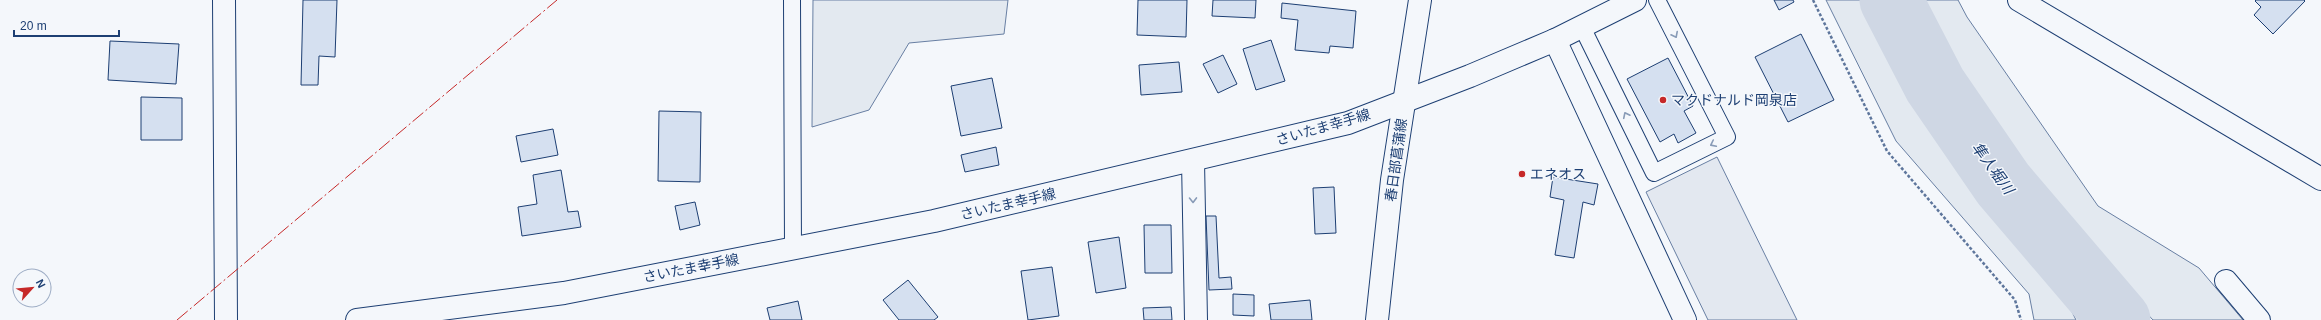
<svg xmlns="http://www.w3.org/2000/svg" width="2321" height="320" font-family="Arial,'Noto Sans JP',sans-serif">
  <rect width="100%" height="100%" fill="#f4f7fb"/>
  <g fill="#e3e9f0" stroke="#687fa3">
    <path d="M813 0H1008L1004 34 909 43 869 110 812 127Z"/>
    <path d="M1826 0H1866L1903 81 1991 214 2056 279 2076 320H2034L2029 294 1896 141Z"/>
    <path d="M1919 0H1958L1967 17 2098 206 2199 268 2243 320H2153L2047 206 1971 94Z"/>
  </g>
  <path fill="#e3e8f0" stroke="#687fa3" d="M1717 157 1797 320H1708L1646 192Z"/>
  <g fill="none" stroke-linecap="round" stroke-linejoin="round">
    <path stroke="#cfd7e4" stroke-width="63" d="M1891 0 1935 85 2003 184 2119 320"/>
  </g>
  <g fill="#d5e0f0" stroke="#1d3f73">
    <path d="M303 0H337L335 57 319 56 318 85H301Z"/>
    <path d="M1138 0H1187L1186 37 1137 35Z"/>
    <path d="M1213 0H1256L1255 18 1212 16Z"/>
    <path d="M1774 0H1793L1794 2 1779 10Z"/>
    <path d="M2256 0H2304L2305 1 2273 34 2254 15 2261 7 2255 1Z"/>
    <path d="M1282 3 1356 11 1353 48 1330 46 1329 53 1295 50 1298 20 1281 18Z"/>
    <path d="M1801 34 1834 100 1788 122 1755 57Z"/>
    <path d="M1271 40 1285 81 1256 90 1243 49Z"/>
    <path d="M110 41 179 44 176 84 108 80Z"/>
    <path d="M1223 55 1237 84 1218 93 1203 64Z"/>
    <path d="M1668 58 1693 106 1684 111 1696 133 1678 143 1674 134 1660 142 1627 79Z"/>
    <path d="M1179 62 1182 92 1141 95 1139 65Z"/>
    <path d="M992 78 1002 128 961 136 951 86Z"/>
    <path d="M141 97 182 98V140H141Z"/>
    <path d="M659 111 701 112 700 182 658 181Z"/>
    <path d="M553 129 558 155 521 162 516 136Z"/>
    <path d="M996 147 999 165 965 172 961 155Z"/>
    <path d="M561 170 568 212 578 211 581 227 522 236 518 207 537 204 533 175Z"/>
    <path d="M1553 177 1598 184 1594 205 1583 202 1574 258 1555 255 1564 200 1550 197Z"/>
    <path d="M1334 187 1336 233 1315 234 1313 188Z"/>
    <path d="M695 202 700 225 680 230 675 206Z"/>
    <path d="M1206 216H1216L1219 278 1231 277 1232 289 1209 290Z"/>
    <path d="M1144 225H1171L1172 273H1145Z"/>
    <path d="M1119 237 1126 288 1096 293 1088 242Z"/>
    <path d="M1052 267 1059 316 1028 320 1021 271Z"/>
    <path d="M908 280 938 317 934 320H899L883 300Z"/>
    <path d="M1233 294 1254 295V316L1233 315Z"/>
    <path d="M1310 300 1312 320H1271L1269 304Z"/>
    <path d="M798 301 802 320H770L767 308Z"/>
    <path d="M1171 307 1172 320H1144L1143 308Z"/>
  </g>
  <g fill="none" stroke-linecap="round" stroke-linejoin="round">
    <defs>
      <g id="lane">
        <path d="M792 0 793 248"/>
        <path d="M1582 27 1654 173 1727 137 1657 0"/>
      </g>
      <g id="street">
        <path d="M2019 0 2321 179"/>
        <path d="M1193 161 1196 320"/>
        <path d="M2226 281 2259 320"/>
      </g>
      <g id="secondary">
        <path d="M224 0 226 320"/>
        <path d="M1555 40 1685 320"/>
      </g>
      <g id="primary">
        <path d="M357 320 564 293 934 221 1348 123 1470 76 1555 40 1635 0"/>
        <path d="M1377 320 1392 180 1420 0"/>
      </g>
    </defs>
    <use href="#lane" stroke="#1d3f73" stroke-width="18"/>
    <use href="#street" stroke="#1d3f73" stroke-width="24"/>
    <use href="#secondary" stroke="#1d3f73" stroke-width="24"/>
    <use href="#primary" stroke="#1d3f73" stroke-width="24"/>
    <path stroke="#5e769c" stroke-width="2.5" stroke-dasharray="3 2" stroke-linecap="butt" d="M1813 0 1887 151 2015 300 2021 320"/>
    <use href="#lane" stroke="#f4f7fb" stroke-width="16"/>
    <use href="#street" stroke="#f4f7fb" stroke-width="22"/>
    <use href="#secondary" stroke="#f4f7fb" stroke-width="22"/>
    <use href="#primary" stroke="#f4f7fb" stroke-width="22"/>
    <path stroke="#c62828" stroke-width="1" stroke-dasharray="14 3 2 3" stroke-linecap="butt" d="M177 320 557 0"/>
  </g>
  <defs><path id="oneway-chevron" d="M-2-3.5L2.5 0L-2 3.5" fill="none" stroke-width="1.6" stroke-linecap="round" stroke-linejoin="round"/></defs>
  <g stroke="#889bb7">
    <use href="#oneway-chevron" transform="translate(1675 35) rotate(63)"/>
    <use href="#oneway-chevron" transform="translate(1626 115) rotate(-116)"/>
    <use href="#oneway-chevron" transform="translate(1713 144) rotate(154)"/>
    <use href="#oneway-chevron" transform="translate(1193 200) rotate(89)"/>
  </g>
  <g fill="#c62828" stroke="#f4f7fb" stroke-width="1.5">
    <circle cx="1663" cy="100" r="4"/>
    <circle cx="1522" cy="174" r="4"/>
  </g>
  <g text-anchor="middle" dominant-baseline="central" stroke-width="3" stroke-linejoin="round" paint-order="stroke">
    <g font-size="14" fill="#1d3f73" stroke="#f4f7fb" text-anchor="start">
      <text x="1671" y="100">マクドナルド岡泉店</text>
      <text x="1530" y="174">エネオス</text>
    </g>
    <g font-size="14" fill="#1d3f73" stroke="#f4f7fb">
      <text transform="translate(1323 127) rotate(-16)">さいたま幸手線</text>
      <text transform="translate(1396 160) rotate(-82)">春日部菖蒲線</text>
      <text transform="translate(1008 204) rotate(-13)">さいたま幸手線</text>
      <text transform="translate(691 268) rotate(-11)">さいたま幸手線</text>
    </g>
    <g font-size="15" font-style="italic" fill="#1d3f73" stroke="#f4f7fb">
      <text transform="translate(1993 168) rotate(54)">隼人堀川</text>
    </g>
  </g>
  <g transform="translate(32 288) rotate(63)"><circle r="19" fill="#f4f7fb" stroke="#9eadc5"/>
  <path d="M0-3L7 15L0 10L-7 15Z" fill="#c62828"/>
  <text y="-6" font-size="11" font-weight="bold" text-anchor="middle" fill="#1d3f73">N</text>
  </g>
  <path d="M14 30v6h105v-6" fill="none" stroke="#1d3f73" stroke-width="2"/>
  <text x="20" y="30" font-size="12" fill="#1d3f73" stroke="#f4f7fb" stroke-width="3" paint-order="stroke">20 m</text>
</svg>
